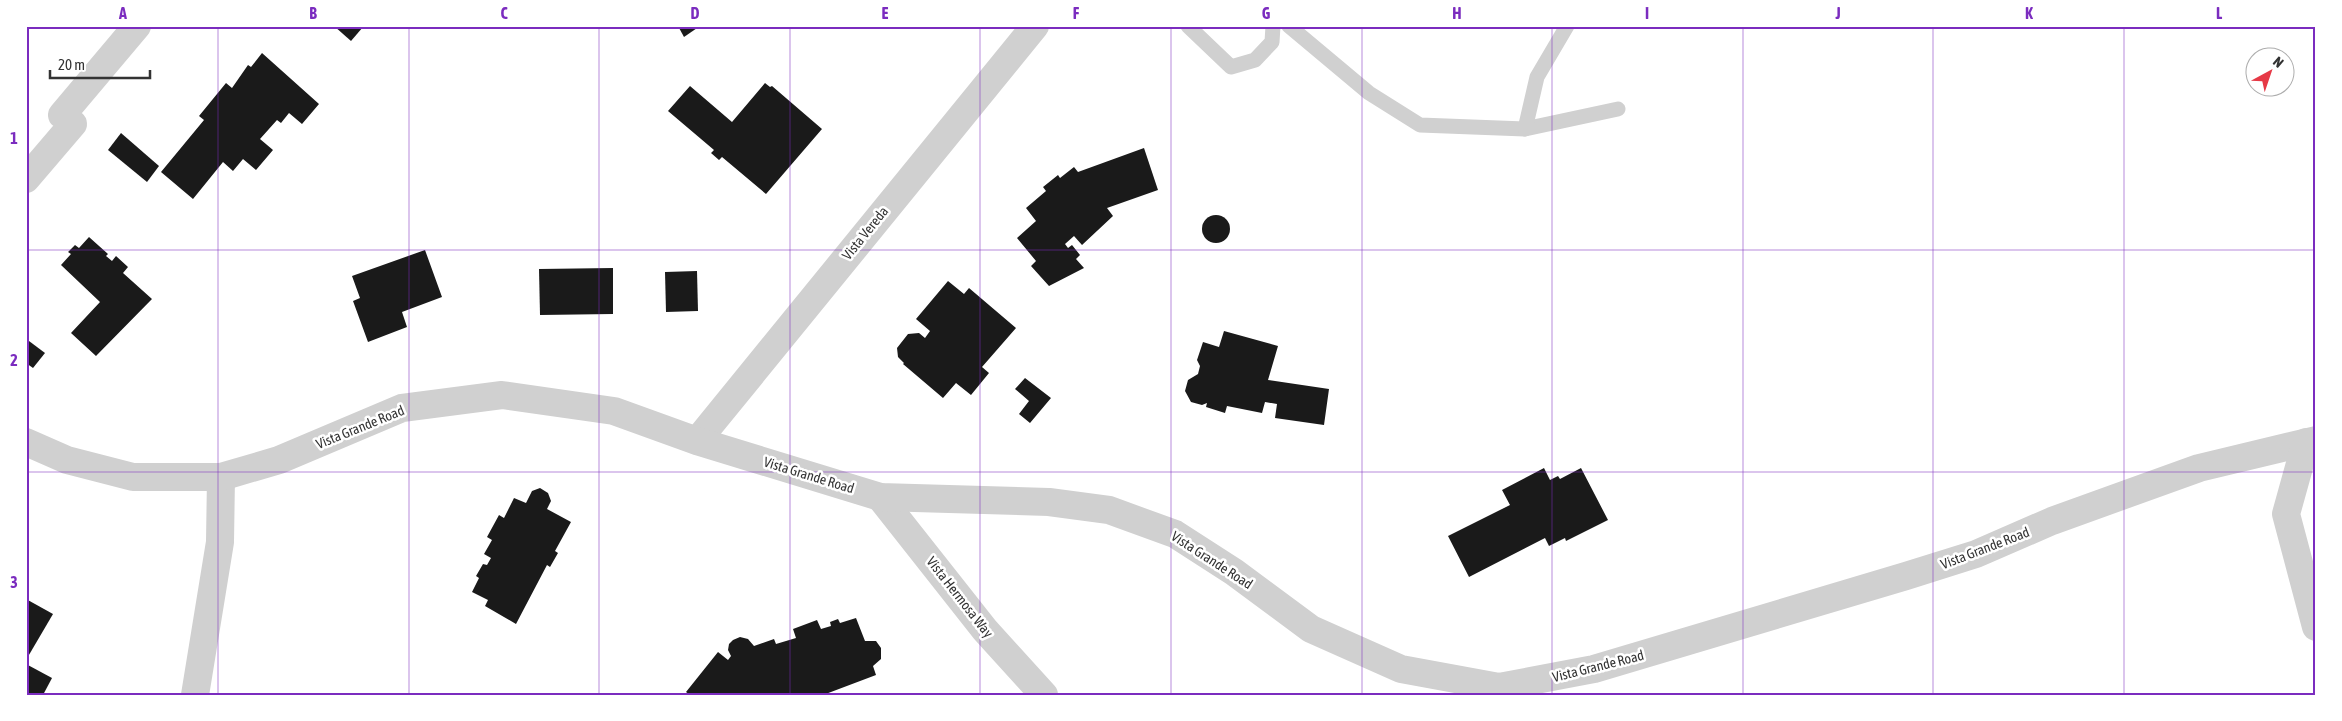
<svg xmlns="http://www.w3.org/2000/svg" width="2342" height="721" font-family="'Asap Condensed',sans-serif">
  <rect width="100%" height="100%" fill="#fff"/>
  <g fill="#1a1a1a">
    <path d="M334 26H362L363 27 351 41Z"/>
    <path d="M678 26H700L684 37Z"/>
    <path d="M262 53 319 104 302 124 289 113 281 123 277 120 260 139 273 150 256 170 243 159 233 171 223 162 193 199 161 172 204 120 199 116 226 83 232 88 248 65 251 67Z"/>
    <path d="M765 83 770 87 772 86 822 129 766 194 722 157 719 160 711 153 714 150 668 111 690 86 732 122Z"/>
    <path d="M121 133 159 166 147 182 108 150Z"/>
    <path d="M1144 148 1158 190 1107 208 1113 216 1082 245 1074 236 1065 244 1068 248 1072 245 1080 255 1076 259 1084 268 1049 286 1031 266 1036 261 1017 238 1036 221 1026 208 1046 191 1043 187 1058 175 1060 178 1074 167 1078 172Z"/>
    <circle cx="1216" cy="229" r="14"/>
    <path d="M89 237 108 254 106 256 112 261 116 256 128 267 123 273 152 299 96 356 71 333 100 302 61 265 71 254 68 252 75 245 79 248Z"/>
    <path d="M425 250 442 297 402 312 407 327 368 342 353 301 360 298 352 276Z"/>
    <path d="M613 268V314L540 315 539 269Z"/>
    <path d="M697 271 698 311 666 312 665 272Z"/>
    <path d="M948 281 964 294 969 288 1016 328 982 367 989 373 971 395 956 383 943 398 903 364 904 363 898 357 897 348 908 334 919 333 925 338 930 331 916 319Z"/>
    <path d="M1224 331 1278 346 1268 380 1329 389 1324 425 1275 418 1277 404 1265 402 1262 413 1227 406 1225 413 1206 407 1207 403 1202 405 1191 402 1185 391 1188 380 1198 374 1200 366 1197 360 1203 342 1219 347Z"/>
    <path d="M29 341 45 353 33 368 26 363V345Z"/>
    <path d="M1025 378 1051 398 1030 423 1019 414 1029 401 1015 389Z"/>
    <path d="M1544 468 1550 480 1558 476 1560 479 1581 468 1608 520 1566 541 1565 538 1549 546 1545 538 1469 577 1448 536 1510 505 1502 490Z"/>
    <path d="M540 488 548 493 551 501 547 509 571 522 555 551 558 553 550 567 547 565 516 624 485 606 488 600 472 592 479 578 476 576 483 564 487 565 491 558 484 554 492 540 487 537 499 515 504 518 514 498 526 503 532 491Z"/>
    <path d="M26 599 53 614 26 660Z"/>
    <path d="M856 618 865 641H876L881 648V659L873 666 876 675 823 695H690L686 692 718 652 728 660 731 656 728 650 729 644 733 640 740 637 748 639 754 646 774 639 776 644 796 638 793 629 817 620 821 629 831 626 830 622 838 619 840 623Z"/>
    <path d="M26 664 52 678 43 695H26Z"/>
  </g>
  <g fill="none" stroke-linecap="round" stroke-linejoin="round">
    <g stroke="#d0d0d0" stroke-width="15">
      <path d="M1188 26 1231 67 1255 60 1272 42 1273 26"/>
      <path d="M1289 26 1369 93 1420 125 1525 129 1618 109"/>
      <path d="M1525 129 1537 77 1567 26"/>
    </g>
    <g stroke="#d0d0d0" stroke-width="28">
      <path d="M26 179 73 124 62 115 137 26"/>
      <path d="M697 441 1035 26"/>
      <path d="M880 497 985 630 1044 695"/>
      <path d="M195 695 220 542 221 477"/>
    </g>
    <g stroke="#d0d0d0" stroke-width="28">
      <path d="M26 442 67 460 133 477H221L279 460 402 408 502 395 614 411 697 441 880 497 1049 502 1109 510 1175 534 1234 572 1311 629 1401 669 1499 687 1594 669 1906 576 1976 554 2052 521 2199 468 2316 440"/>
      <path d="M2315 455 2306 442 2286 514 2316 627"/>
    </g>
  </g>
  <path fill="none" stroke="#7b2cbf" stroke-width="1" stroke-opacity="0.55" d="M218 26V695M409 26V695M599 26V695M790 26V695M980 26V695M1171 26V695M1362 26V695M1552 26V695M1743 26V695M1933 26V695M2124 26V695M26 250H2316M26 472H2316"/>
  <g text-anchor="middle" dominant-baseline="central" stroke-width="5" stroke-linejoin="round" paint-order="stroke">
    <g font-size="14" fill="#333" stroke="#fff">
      <text transform="translate(865 233) rotate(-51)">Vista Vereda</text>
      <text transform="translate(360 427) rotate(-22)">Vista Grande Road</text>
      <text transform="translate(809 475) rotate(17)">Vista Grande Road</text>
      <text transform="translate(1985 548) rotate(-21)">Vista Grande Road</text>
      <text transform="translate(1212 560) rotate(33)">Vista Grande Road</text>
      <text transform="translate(960 597) rotate(52)">Vista Hermosa Way</text>
      <text transform="translate(1598 666) rotate(-14)">Vista Grande Road</text>
    </g>
  </g>
  <rect width="2342" height="721" fill="none" stroke="#ffffff" stroke-width="55"/>
  <g transform="translate(2270 72) rotate(40)"><circle r="24" fill="#ffffff" stroke="#adadad"/>
  <path d="M0-4L9 19L0 12L-9 19Z" fill="#e63946"/>
  <text y="-8" font-size="14" font-weight="bold" text-anchor="middle" fill="#333333">N</text>
  </g>
  <path d="M50 70v8h100v-8" fill="none" stroke="#333333" stroke-width="2.5"/>
  <text x="58" y="70" font-size="15" fill="#333333" stroke="#ffffff" stroke-width="4" paint-order="stroke">20 m</text>
  <rect x="28" y="28" width="2286" height="666" fill="none" stroke="#7b2cbf" stroke-width="2"/>
  <g font-size="16" text-anchor="middle" font-weight="bold" fill="#7b2cbf">
    <text x="123" y="19">A</text>
    <text x="313" y="19">B</text>
    <text x="504" y="19">C</text>
    <text x="695" y="19">D</text>
    <text x="885" y="19">E</text>
    <text x="1076" y="19">F</text>
    <text x="1266" y="19">G</text>
    <text x="1457" y="19">H</text>
    <text x="1647" y="19">I</text>
    <text x="1838" y="19">J</text>
    <text x="2029" y="19">K</text>
    <text x="2219" y="19">L</text>
    <text x="14" y="144">1</text>
    <text x="14" y="366">2</text>
    <text x="14" y="588">3</text>
  </g>
</svg>
